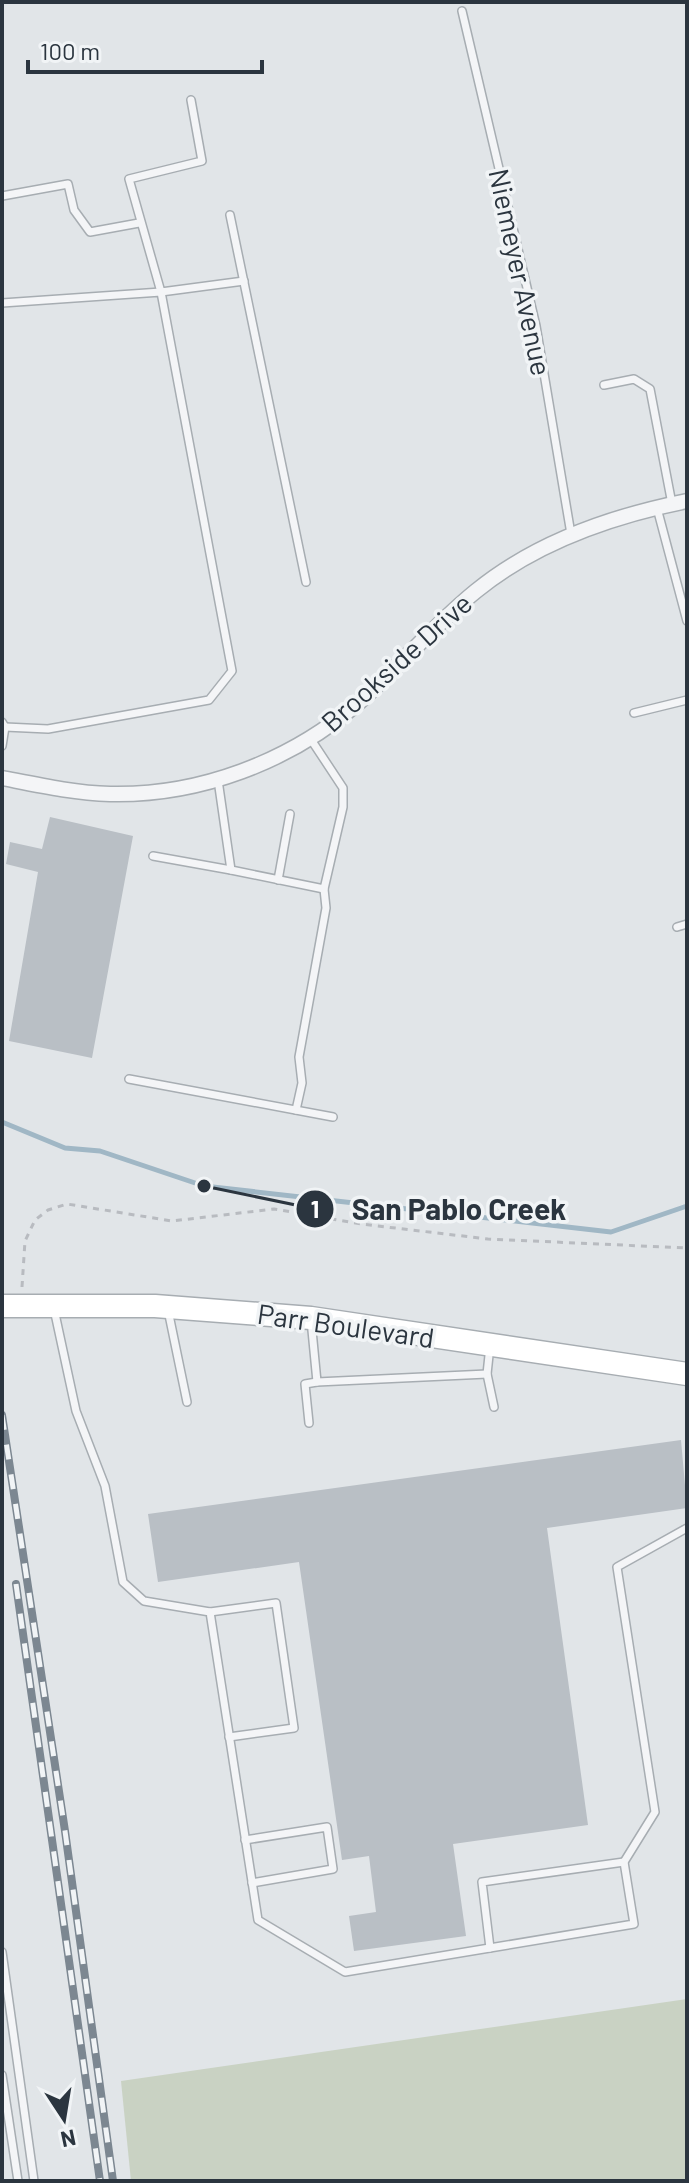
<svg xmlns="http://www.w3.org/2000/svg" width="689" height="2183" font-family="Barlow,sans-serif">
  <rect width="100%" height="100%" fill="#e1e5e8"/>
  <path fill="#c9d2c3" d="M687 1999V2181H131L121 2081Z"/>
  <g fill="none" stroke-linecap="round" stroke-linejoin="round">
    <path stroke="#a0b7c5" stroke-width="5" d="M2 1122 65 1148 100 1151 204 1186 611 1232 687 1206"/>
  </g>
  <g fill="#b9bfc5">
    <path d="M50 817 133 836 92 1058 9 1041 38 872 6 864 10 842 42 849Z"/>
    <path d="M681 1440 687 1508 547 1528 588 1825 453 1844 466 1936 354 1951 349 1916 376 1912 369 1856 342 1860 299 1562 158 1582 148 1514Z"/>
  </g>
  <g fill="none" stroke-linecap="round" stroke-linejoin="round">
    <defs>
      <g id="lane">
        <path d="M462 11 536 326 571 534"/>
        <path d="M191 100 202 161 129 179 161 292 244 281"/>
        <path d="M2 196 68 184 74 210 90 232 139 223"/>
        <path d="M230 215 306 582"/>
        <path d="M2 303 161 292 232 671 209 700 48 729 5 727"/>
        <path d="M604 385 634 379 650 389 672 504"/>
        <path d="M657 508 687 621"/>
        <path d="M634 713 687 700"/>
        <path d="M2 722 5 727 2 746"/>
        <path d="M218 780 231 870 324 889 343 807V788L310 738"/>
        <path d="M153 856 231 870"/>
        <path d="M278 880 290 814"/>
        <path d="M677 927 687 924"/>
        <path d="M129 1079 333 1117"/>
        <path d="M296 1110 302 1083 299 1057 326 908 324 889"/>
        <path d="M54 1309 76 1411 105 1486 123 1582 144 1601 210 1612 258 1920 345 1972 634 1924 624 1862 655 1812 617 1567 687 1528"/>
        <path d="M168 1310 187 1402"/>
        <path d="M311 1320 317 1382 487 1374"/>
        <path d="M490 1346 487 1374 494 1407"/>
        <path d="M309 1423 305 1384 317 1382"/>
        <path d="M210 1612 276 1603 294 1728 229 1737"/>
        <path d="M245 1840 327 1827 333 1869 252 1883"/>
        <path d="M490 1948 482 1882 624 1862"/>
        <path d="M2 1952 34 2181"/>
        <path d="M2 2075 18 2181"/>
      </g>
      <path id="street" d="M2 778C38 785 74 793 110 794 199 796 289 762 357 704 398 668 434 625 476 591 536 542 612 516 687 501"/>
      <path id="secondary" d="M2 1306H155L311 1318 687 1374"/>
    </defs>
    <use href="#lane" stroke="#a7adb2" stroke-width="10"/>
    <use href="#street" stroke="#a7adb2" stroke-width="17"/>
    <use href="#secondary" stroke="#a7adb2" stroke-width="25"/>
    <path stroke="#b8bbc0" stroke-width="3" stroke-dasharray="6 6" stroke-linecap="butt" d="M22 1287 25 1241 35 1220 48 1210 67 1204 172 1221 274 1209 361 1224 488 1239 687 1248"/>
    <use href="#lane" stroke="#f4f5f7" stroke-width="7"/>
    <use href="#street" stroke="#f4f5f7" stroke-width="14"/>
    <use href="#secondary" stroke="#fff" stroke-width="22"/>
    <defs>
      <g id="rail">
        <path d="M2 1415 65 1831 113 2181"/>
        <path d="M16 1584 100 2181"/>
      </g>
    </defs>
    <use href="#rail" stroke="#7c8791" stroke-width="8"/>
    <use href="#rail" stroke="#f1f4f6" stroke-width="5" stroke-dasharray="15" stroke-linecap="butt"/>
  </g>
  <g text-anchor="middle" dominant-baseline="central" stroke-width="7" stroke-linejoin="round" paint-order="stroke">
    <g font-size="28" fill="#2b353f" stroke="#f1f4f6">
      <text transform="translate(521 272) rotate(78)">Niemeyer Avenue</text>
      <text transform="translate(396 662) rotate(-42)">Brookside Drive</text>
      <text transform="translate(346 1325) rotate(8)">Parr Boulevard</text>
    </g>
  </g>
  <path fill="none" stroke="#2b353f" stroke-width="3" d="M204 1186L315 1209"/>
  <g fill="#2b353f" stroke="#f1f4f6" stroke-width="3">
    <circle cx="204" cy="1186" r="8"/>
    <circle cx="315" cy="1209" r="20"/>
  </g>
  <g font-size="24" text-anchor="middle" font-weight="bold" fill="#fff">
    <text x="315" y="1218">1</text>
  </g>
  <g font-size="30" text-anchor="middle" font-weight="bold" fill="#2b353f" stroke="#f1f4f6" stroke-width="7" stroke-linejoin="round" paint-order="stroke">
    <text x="459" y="1220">San Pablo Creek</text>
  </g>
  <rect width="689" height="2183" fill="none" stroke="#2b353f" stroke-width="8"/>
  <g transform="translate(64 2119) rotate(168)" stroke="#f1f4f6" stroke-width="6" paint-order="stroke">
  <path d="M0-6L14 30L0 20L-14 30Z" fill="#2b353f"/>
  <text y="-12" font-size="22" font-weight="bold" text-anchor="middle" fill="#2b353f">N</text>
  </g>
  <path d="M28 60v12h234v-12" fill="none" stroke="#2b353f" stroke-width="4"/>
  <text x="40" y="60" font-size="24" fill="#2b353f" stroke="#f1f4f6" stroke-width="6" paint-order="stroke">100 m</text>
</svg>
